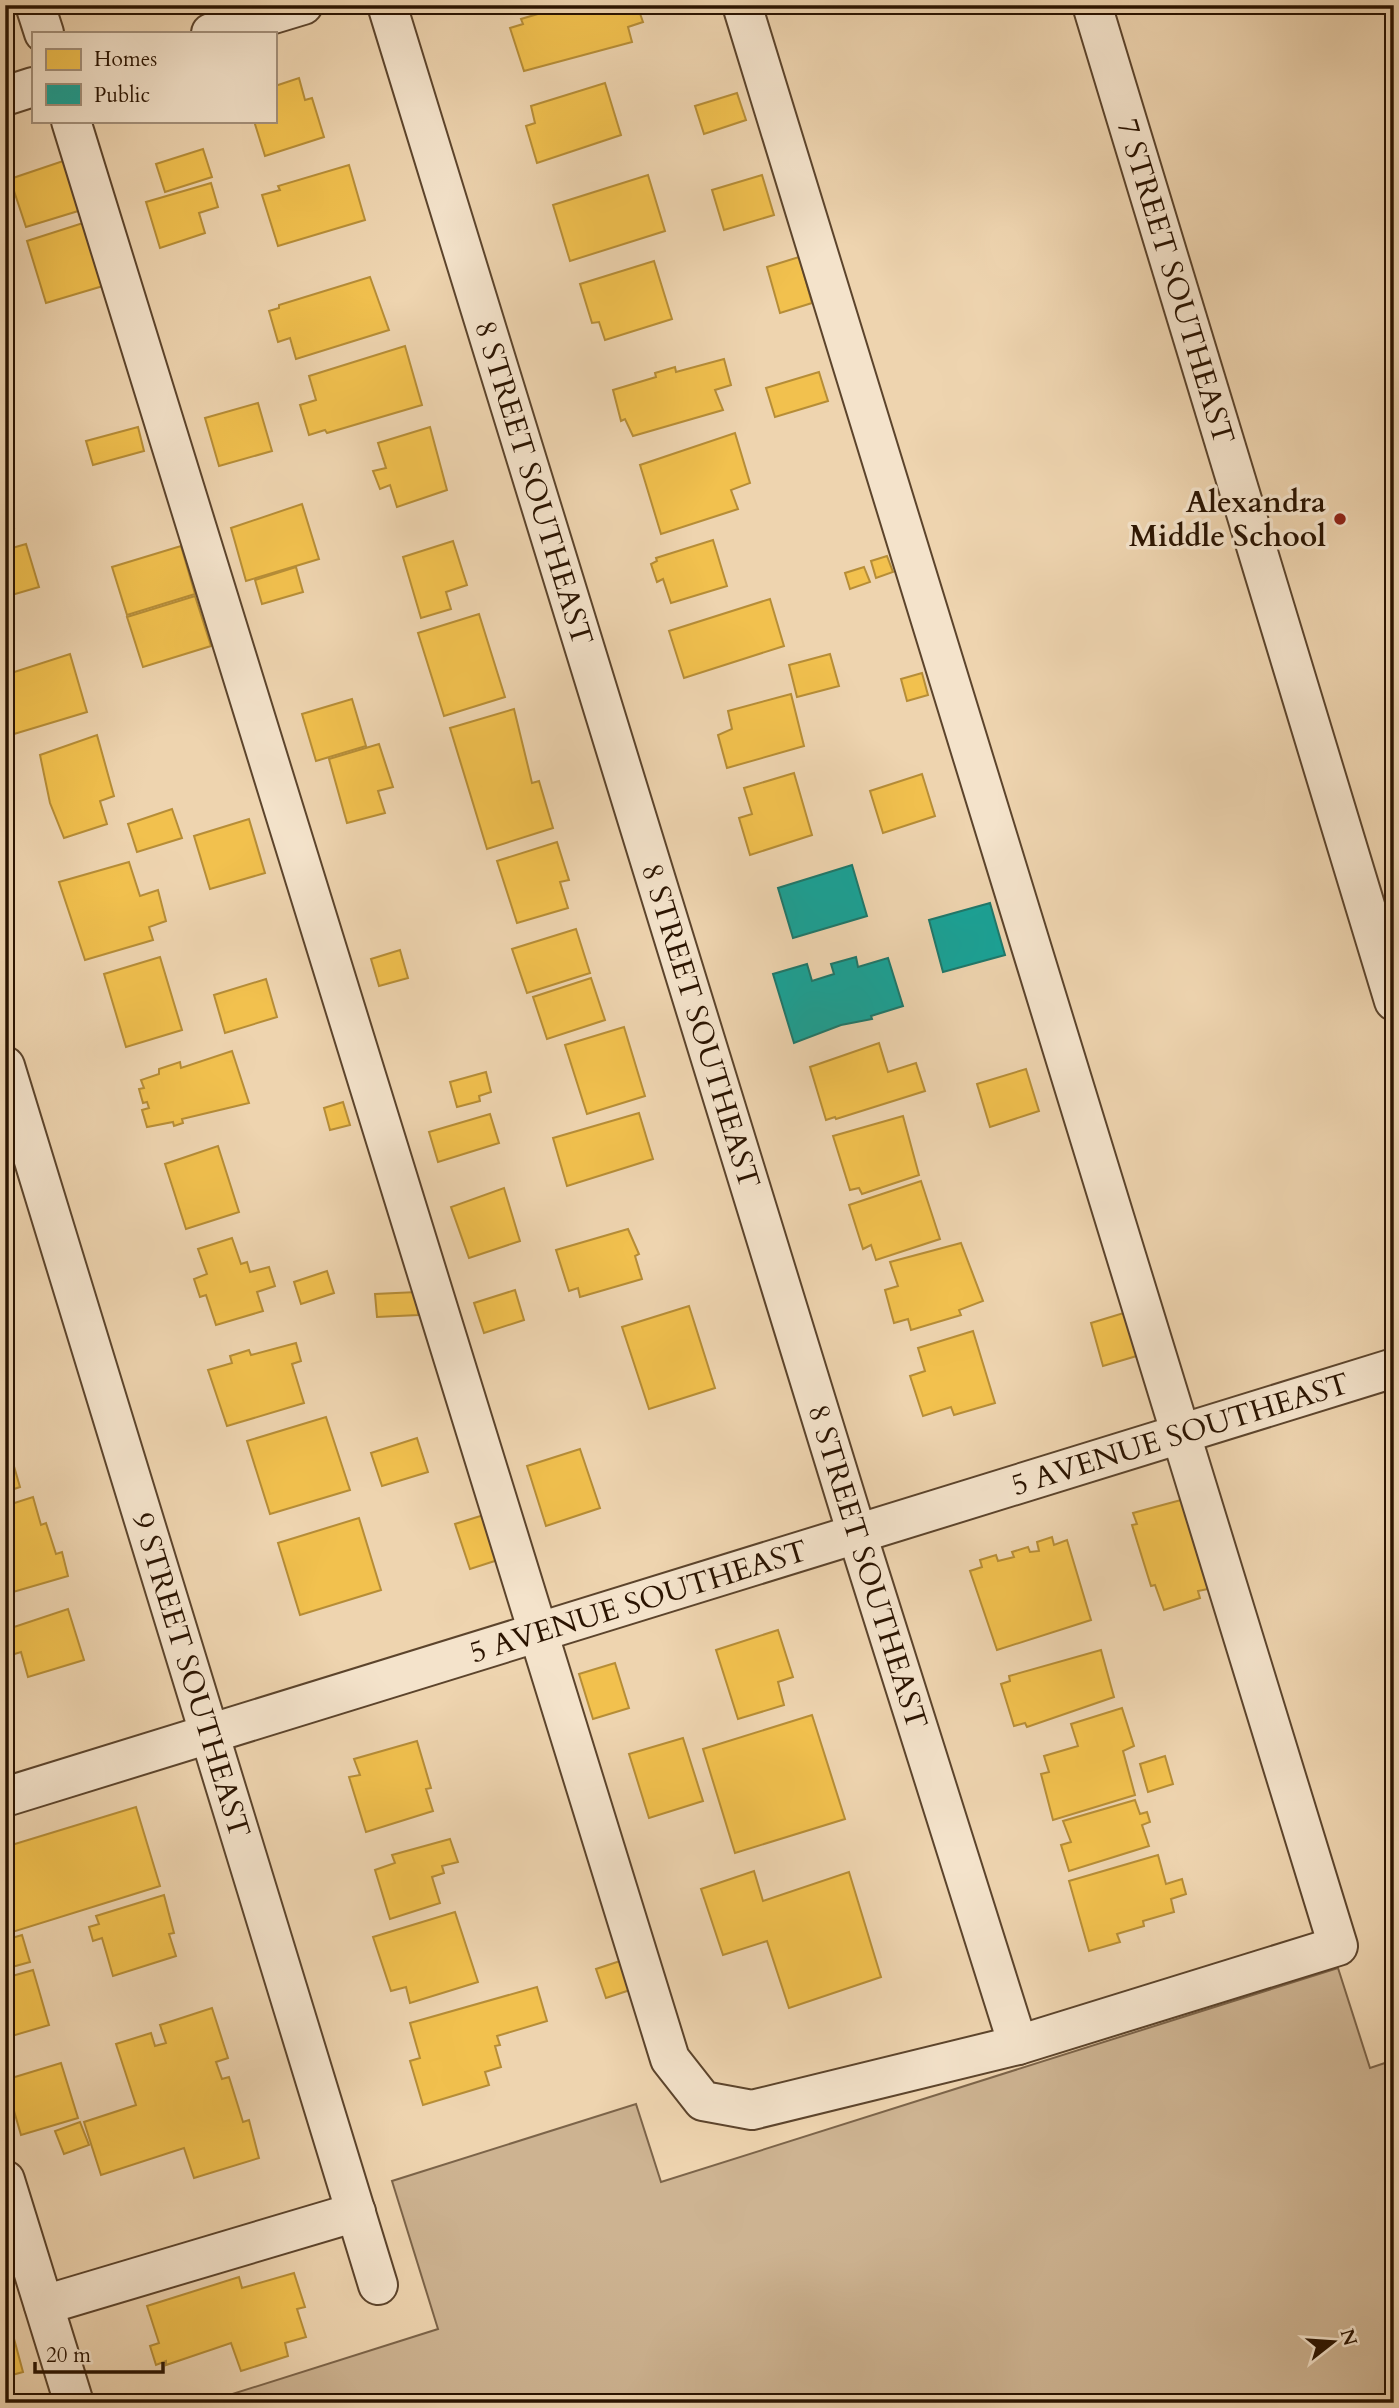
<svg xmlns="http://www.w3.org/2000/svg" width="1399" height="2408" viewBox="0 0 1399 2408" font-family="Cardo,serif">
<rect width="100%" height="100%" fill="#eed4af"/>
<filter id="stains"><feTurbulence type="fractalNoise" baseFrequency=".00286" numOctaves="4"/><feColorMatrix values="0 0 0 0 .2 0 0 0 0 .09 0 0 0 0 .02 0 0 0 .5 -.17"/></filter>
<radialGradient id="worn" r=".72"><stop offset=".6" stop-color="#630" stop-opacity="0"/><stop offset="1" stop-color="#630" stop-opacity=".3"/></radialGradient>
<!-- green -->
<polygon fill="#cdb391" stroke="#7c6449" stroke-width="2" points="1338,1968 1370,2068 1394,2060 1394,2403 204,2403 438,2329 392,2181 636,2104 661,2182"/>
<!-- homes -->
<g fill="#f2c14e" stroke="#b68d37" stroke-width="2">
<polygon points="568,5 637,5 643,22 628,27 632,42 524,71 510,28 523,24 521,19"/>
<polygon points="299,78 305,100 312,98 324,137 265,156 254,121 275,121 275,86"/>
<polygon points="605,83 621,135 537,163 526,126 535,123 531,106"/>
<polygon points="737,93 746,120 704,134 695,106"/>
<polygon points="203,149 212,177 165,192 156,164"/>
<polygon points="72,158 88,208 26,227 10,179"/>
<polygon points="349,165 365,220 278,246 262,195 280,190 278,186"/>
<polygon points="648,175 665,231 570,261 553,205"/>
<polygon points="762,175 774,215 724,230 712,190"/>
<polygon points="211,183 218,207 199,213 205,233 160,248 146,202"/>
<polygon points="83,223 103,286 46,303 27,241"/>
<polygon points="799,257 812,303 780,313 767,267"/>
<polygon points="654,261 672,319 605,340 599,322 592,323 580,284"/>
<polygon points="370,277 389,330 296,359 290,338 278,342 269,311 279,308 279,305"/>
<polygon points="405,346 422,405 327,433 325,430 309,435 300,405 316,400 309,376"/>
<polygon points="724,359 731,385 715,390 723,410 633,436 625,419 621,421 613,390 656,377 655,373 675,367 676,372"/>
<polygon points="819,372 828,401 775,417 766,388"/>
<polygon points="258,403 272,451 219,466 205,418"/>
<polygon points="138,427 144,451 93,465 86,441"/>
<polygon points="430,427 447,490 397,507 390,485 380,489 373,471 386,468 378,443"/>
<polygon points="735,433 750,483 731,490 738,509 661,534 640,465"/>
<polygon points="5,498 14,528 5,531"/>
<polygon points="302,504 319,559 246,581 231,528"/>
<polygon points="713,540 727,586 671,603 663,579 657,582 651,564 657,561 656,558"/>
<polygon points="453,541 467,585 446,592 451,609 421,618 403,557"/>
<polygon points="26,544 39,587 5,597 5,550"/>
<polygon points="181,546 195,594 127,615 112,567"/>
<polygon points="887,556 893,572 876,578 871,561"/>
<polygon points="296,567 303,592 262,604 255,580"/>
<polygon points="864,567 870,582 850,589 845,573"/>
<polygon points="195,596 211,646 143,667 127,617"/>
<polygon points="770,599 784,646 684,678 669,631"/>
<polygon points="479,614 505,697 444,716 418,633"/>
<polygon points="70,654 87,712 14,734 5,712 5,675"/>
<polygon points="830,654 839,686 797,697 789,665"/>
<polygon points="922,673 928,695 907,701 901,679"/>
<polygon points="791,694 804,746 727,768 718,735 732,729 728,711"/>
<polygon points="352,699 366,746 316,761 302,714"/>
<polygon points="514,709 532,783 539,781 553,828 487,849 450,728"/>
<polygon points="97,735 114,796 100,801 107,824 64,838 50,803 40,755"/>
<polygon points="379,744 393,787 378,791 385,813 347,823 329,759"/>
<polygon points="794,773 812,835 750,855 739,818 752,814 744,788"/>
<polygon points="922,774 935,816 883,833 870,791"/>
<polygon points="172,809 182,838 137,852 128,824"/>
<polygon points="249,819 265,873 210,889 194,836"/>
<polygon points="557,842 569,880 560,882 568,908 517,923 497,861"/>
<polygon points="129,862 140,896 158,890 166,921 149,927 153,940 85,960 59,882"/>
<polygon points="576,929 590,973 527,993 512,949"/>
<polygon points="400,950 408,978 379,986 371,959"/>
<polygon points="160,957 182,1030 126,1047 104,974"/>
<polygon points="591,978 605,1020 547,1039 533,997"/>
<polygon points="266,979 277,1017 225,1033 214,995"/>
<polygon points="624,1027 645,1096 587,1114 565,1045"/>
<polygon points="879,1043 888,1072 916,1063 925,1091 836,1119 835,1117 826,1120 810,1067"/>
<polygon points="232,1051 249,1103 182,1119 183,1123 174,1126 173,1122 147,1127 142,1110 149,1108 147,1102 143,1103 139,1089 144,1088 141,1080 159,1074 159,1069 180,1062 181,1068"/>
<polygon points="1026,1069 1039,1111 990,1127 977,1084"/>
<polygon points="486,1072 491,1092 479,1096 480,1101 457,1107 450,1082"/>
<polygon points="343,1102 350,1125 330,1130 324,1108"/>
<polygon points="639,1113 653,1159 567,1186 553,1138"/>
<polygon points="490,1114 499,1143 438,1162 429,1132"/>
<polygon points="903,1116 919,1175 862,1194 859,1188 850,1190 833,1136"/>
<polygon points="218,1146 239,1212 186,1229 165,1164"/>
<polygon points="921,1181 940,1239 876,1260 871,1245 863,1249 849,1205"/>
<polygon points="504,1188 520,1241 469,1258 451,1207"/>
<polygon points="628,1229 639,1254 635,1256 642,1279 580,1297 578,1288 569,1291 556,1250"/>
<polygon points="232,1238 241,1264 247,1262 250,1272 269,1267 275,1286 257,1292 263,1311 216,1325 206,1295 200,1297 194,1279 207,1274 198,1249"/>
<polygon points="961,1243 983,1301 959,1310 961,1315 911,1330 908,1319 894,1323 885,1290 898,1286 890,1262"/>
<polygon points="327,1271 334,1293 301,1304 294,1282"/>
<polygon points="515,1290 524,1320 484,1333 474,1303"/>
<polygon points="417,1292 418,1315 377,1317 375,1294"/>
<polygon points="689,1306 715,1388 649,1409 622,1327"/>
<polygon points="1127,1312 1140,1355 1103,1366 1091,1323"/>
<polygon points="973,1331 995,1403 954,1415 951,1407 923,1416 910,1376 925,1371 918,1348"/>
<polygon points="296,1343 301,1361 292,1364 304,1403 227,1426 208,1370 232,1363 230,1356 249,1350 251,1355"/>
<polygon points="326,1417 350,1490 270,1514 247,1441"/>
<polygon points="5,1435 20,1487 5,1492"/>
<polygon points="417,1438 428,1472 382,1486 371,1453"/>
<polygon points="580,1449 600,1508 546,1526 527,1466"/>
<polygon points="33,1497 41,1525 46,1523 56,1554 62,1552 68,1576 13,1592 12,1588 5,1590 5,1506"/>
<polygon points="1181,1500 1208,1589 1198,1591 1200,1598 1164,1610 1155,1585 1151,1586 1132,1525 1137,1524 1133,1513"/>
<polygon points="490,1513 504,1558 470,1569 455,1524"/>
<polygon points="359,1518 381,1590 300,1615 278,1543"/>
<polygon points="1052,1537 1054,1545 1067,1540 1091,1620 997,1650 970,1571 982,1567 980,1560 996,1555 998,1561 1014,1557 1012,1552 1028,1547 1030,1552 1039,1551 1037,1542"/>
<polygon points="68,1609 84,1660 28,1677 21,1652 5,1657 5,1630"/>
<polygon points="778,1630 793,1677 778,1682 784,1705 738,1719 716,1650"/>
<polygon points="1101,1650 1114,1697 1027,1727 1025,1723 1014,1726 1001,1684 1010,1681 1009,1676"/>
<polygon points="615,1663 629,1708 593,1719 579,1674"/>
<polygon points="1122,1708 1134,1746 1123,1751 1135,1795 1053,1820 1041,1774 1049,1772 1044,1756 1078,1746 1071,1724"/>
<polygon points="812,1715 845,1819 735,1853 703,1749"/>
<polygon points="683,1738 703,1801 649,1818 629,1754"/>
<polygon points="417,1741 431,1788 426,1789 433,1811 366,1832 349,1777 360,1775 354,1759"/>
<polygon points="1165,1756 1173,1784 1148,1792 1140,1764"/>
<polygon points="1135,1800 1140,1814 1147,1812 1150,1822 1142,1825 1149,1846 1069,1871 1061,1845 1071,1842 1063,1821"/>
<polygon points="136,1807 160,1886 6,1934 5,1847"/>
<polygon points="450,1839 458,1862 442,1866 444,1873 432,1877 440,1903 390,1919 375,1870 395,1863 392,1855"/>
<polygon points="1158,1855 1166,1884 1182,1879 1186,1894 1171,1899 1174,1912 1143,1921 1144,1926 1117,1934 1120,1942 1089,1951 1069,1881"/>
<polygon points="754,1871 763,1901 849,1872 881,1977 789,2008 767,1941 723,1955 701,1889"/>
<polygon points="164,1895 174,1933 169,1934 176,1956 113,1976 102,1938 93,1941 89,1927 99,1924 96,1916"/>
<polygon points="455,1912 478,1982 410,2003 406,1987 391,1991 373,1937"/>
<polygon points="22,1935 30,1962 12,1967 5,1940"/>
<polygon points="620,1961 630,1990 606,1998 596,1969"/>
<polygon points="33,1970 49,2025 5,2038 5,1978"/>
<polygon points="537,1987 547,2021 497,2036 500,2045 495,2046 501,2067 485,2072 489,2085 423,2105 410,2061 420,2058 410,2023"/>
<polygon points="212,2008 228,2058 216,2062 222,2079 229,2077 243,2122 249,2120 259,2158 194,2178 184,2148 101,2175 84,2122 136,2105 116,2044 151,2033 155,2046 166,2043 160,2025"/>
<polygon points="61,2063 78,2118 21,2135 5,2080"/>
<polygon points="80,2122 89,2145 64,2154 55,2131"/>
<polygon points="294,2273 305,2307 297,2309 306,2337 285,2343 288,2356 241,2371 231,2343 166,2365 166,2361 156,2365 150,2346 159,2343 147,2306 239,2277 242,2288"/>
<polygon points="13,2335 23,2372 5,2377 5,2337"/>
</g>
<!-- public -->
<g fill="#17a398" stroke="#1d786b" stroke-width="2">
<polygon points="852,865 867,916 793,938 778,888"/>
<polygon points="990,903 1005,955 943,972 929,920"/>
<polygon points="856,957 858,967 888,958 903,1006 871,1016 872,1019 841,1025 794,1043 773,974 807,964 812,981 834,974 831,964"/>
</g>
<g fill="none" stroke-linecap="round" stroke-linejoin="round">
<defs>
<g id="minor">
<polyline points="35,5 44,33"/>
<path id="s1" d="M387 5 857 1534 1018 2045"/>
<path id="s2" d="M1092 5 1394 1001"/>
<polyline points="211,33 303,5"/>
<polyline points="5,96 33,87"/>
<polyline points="71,121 670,2059 703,2101 752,2110 1018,2045 1338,1946 742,5"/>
<path id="s3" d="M5 1066 378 2285"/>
<path id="s4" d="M5 1797 1394 1368"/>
<polyline points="5,2180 74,2403"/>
<polyline points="44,2305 356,2212"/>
</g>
</defs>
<!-- minor casing -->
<use href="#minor" stroke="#5c442c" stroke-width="42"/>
<!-- minor -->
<use href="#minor" stroke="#f4e3cb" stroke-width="38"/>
</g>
<!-- markers -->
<circle fill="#8f2418" stroke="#f4e3cb" stroke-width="2.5" cx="1340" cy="519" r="7"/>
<g text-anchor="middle" stroke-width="7" stroke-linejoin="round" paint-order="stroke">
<!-- street labels -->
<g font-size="30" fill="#2b1401" stroke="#f4e3cb">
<text dy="10" stroke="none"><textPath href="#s2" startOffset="289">7 STREET SOUTHEAST</textPath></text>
<text dy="10" stroke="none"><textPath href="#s1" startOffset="500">8 STREET SOUTHEAST</textPath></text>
<text dy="10" stroke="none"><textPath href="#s1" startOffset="1068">8 STREET SOUTHEAST</textPath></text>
<text dy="10" stroke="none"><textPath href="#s4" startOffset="1230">5 AVENUE SOUTHEAST</textPath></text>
<text dy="10" stroke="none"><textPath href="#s1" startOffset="1634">8 STREET SOUTHEAST</textPath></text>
<text dy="10" stroke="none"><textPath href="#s4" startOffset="663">5 AVENUE SOUTHEAST</textPath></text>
<text dy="10" stroke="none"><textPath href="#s3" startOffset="637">9 STREET SOUTHEAST</textPath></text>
</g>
<!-- poi labels -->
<g font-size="30" font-weight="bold" fill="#2b1401" stroke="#f4e3cb" text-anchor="end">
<text x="1326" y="512">Alexandra<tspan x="1326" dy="34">Middle School</tspan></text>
</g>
</g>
<!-- margin -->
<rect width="1399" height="2408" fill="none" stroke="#eed4af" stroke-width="28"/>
<rect x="7" y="7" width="1385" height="2394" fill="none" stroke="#2b1401" stroke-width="3.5"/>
<rect x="14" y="14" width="1371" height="2380" fill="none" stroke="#2b1401" stroke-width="2"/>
<!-- legend -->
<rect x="32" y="32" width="245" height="91" fill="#f4e3cb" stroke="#a4907a" stroke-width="2"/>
<rect x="46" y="49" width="35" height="21" fill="#f2c14e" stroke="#a4907a" stroke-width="2"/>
<text x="94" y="66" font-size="21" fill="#2b1401">Homes</text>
<rect x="46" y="84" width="35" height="21" fill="#17a398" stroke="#a4907a" stroke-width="2"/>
<text x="94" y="102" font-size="21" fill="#2b1401">Public</text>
<!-- north arrow -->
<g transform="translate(1333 2342) rotate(73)" stroke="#f4e3cb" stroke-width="5" paint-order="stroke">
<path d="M0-5L12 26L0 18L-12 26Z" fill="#2b1401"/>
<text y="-10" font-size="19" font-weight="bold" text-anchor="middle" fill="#2b1401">N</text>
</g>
<!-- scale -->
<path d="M35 2362v10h128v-10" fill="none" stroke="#2b1401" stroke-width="3.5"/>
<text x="46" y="2362" font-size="21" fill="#2b1401" stroke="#f4e3cb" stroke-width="5" paint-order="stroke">20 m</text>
<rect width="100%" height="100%" filter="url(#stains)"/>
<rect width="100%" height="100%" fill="url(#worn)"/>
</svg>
